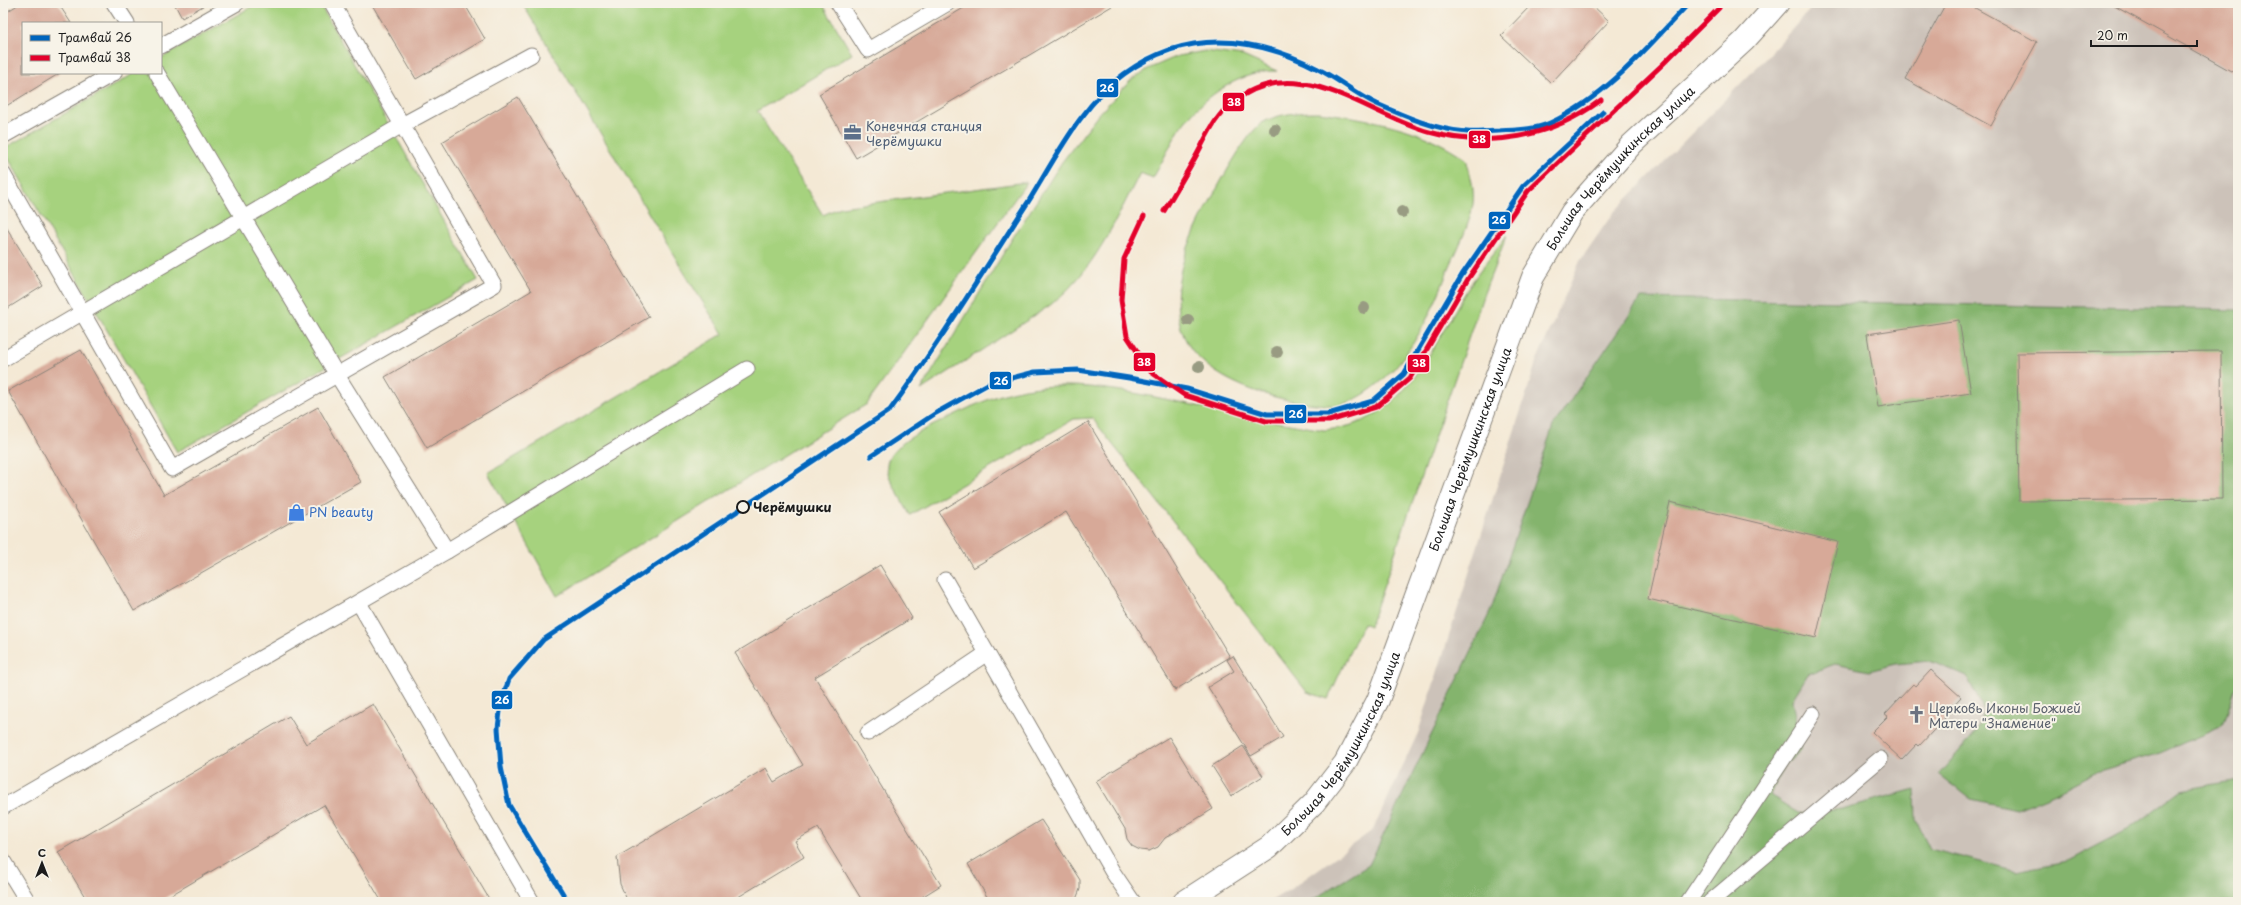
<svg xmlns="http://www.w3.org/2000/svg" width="2241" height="905" viewBox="0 0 2241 905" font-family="'Playpen Sans',sans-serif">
<rect width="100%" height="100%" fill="#f7f3e8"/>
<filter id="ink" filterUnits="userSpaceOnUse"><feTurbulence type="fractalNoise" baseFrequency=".025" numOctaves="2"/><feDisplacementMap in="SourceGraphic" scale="8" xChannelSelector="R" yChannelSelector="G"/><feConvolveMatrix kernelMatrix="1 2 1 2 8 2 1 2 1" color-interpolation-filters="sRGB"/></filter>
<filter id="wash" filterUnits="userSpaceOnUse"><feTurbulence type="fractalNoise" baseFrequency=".012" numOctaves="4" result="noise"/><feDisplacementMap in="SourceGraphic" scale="16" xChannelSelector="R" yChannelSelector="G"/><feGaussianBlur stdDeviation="0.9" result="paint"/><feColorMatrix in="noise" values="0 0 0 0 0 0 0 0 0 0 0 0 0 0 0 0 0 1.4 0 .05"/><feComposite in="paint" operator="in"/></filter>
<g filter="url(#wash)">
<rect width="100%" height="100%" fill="#f4e9d5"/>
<!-- industrial -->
<polygon fill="#ccc2b9" points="1816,3 2238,3 2238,902 1269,902 1292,888 1373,830 1418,733 1537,360 1580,261 1613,213 1764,60"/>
<!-- green -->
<g fill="#a6d27e" stroke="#61774d">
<polygon points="258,3 319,3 478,280 177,452 3,149 135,73 161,73 161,58"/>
<polygon points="522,3 822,3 852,54 757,111 823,215 841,207 1027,182 867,404 557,596 488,473 723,334 690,282"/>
<path d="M1205 51 1243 56 1277 71C1243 71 1211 92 1189 117 1174 134 1165 158 1153 178L1140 173C1115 221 1094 272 1049 306L921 390 1012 239 1062 162 1098 115 1130 81 1148 69 1178 56Z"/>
<path d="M1319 112C1370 119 1423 128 1466 159 1470 173 1475 190 1473 204 1469 228 1456 251 1447 273 1430 317 1407 366 1366 393 1358 398 1348 403 1338 405 1328 406 1317 404 1307 403 1264 398 1194 376 1181 328 1168 281 1191 236 1213 196 1222 179 1247 133 1262 123 1278 113 1301 112 1319 112Z"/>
<path d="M1507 235 1484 293 1370 626 1363 623 1328 699 1307 692 1092 418 1074 419 910 515C904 503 889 481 887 469 884 449 921 431 936 424 960 412 985 399 1011 392 1069 377 1136 393 1193 405 1237 414 1280 423 1324 430 1400 425 1427 358 1461 300 1474 277 1491 257 1507 235Z"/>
</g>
<!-- forest -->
<polygon fill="#84b46d" stroke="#506844" points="1641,298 2238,310 2238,687 2235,689 2223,726 2160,753 2096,772 2058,792 2017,809 1971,799 1939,774 1976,732 1984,710 1967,677 1930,661 1895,664 1869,671 1835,664 1808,674 1792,700 1801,750 1784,766 1770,795 1798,813 1842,809 1915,789 1916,820 1930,849 2016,871 2068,861 2129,829 2181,790 2238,780 2238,902 1309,902 1369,865 1491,610 1553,426"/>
<g id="blocks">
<!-- building -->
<g fill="#d7a998">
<polygon points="21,3 58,3 71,23 23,23 23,73 60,73 3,108 3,14"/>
<polygon points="174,3 208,3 182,18"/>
<polygon points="371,3 464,3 485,39 416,79"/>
<polygon points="972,3 1117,3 856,158 819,94"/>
<polygon points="1533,3 1590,3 1609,21 1551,83 1501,36"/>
<polygon points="1946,3 1966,3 2037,42 1991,126 1905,79"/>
<polygon points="2109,3 2238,3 2238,75"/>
<polygon points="518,97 649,317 427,448 385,377 531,291 442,142"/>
<polygon points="3,222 43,286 3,311"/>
<polygon points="1959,320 1971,393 1878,407 1867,334"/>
<polygon points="81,350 164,495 318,407 361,482 134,611 8,391"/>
<polygon points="2221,351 2222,499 2019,501 2017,353"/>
<polygon points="1088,422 1230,657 1175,690 1066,512 973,568 939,512"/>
<polygon points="1670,502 1838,542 1816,638 1648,599"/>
<polygon points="880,565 912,618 815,677 941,885 914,902 863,902 818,828 795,841 804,857 730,902 628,902 620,884 617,857 766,768 774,782 803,765 735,653"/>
<polygon points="1233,656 1283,737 1251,756 1208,687 1234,671 1227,660"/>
<polygon points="1931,670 1961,697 1945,714 1947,716 1919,746 1917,744 1902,760 1872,732 1888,716 1885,714 1913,684 1916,686"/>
<polygon points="373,704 491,902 382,902 324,805 159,902 88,902 58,852 289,716 306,744"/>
<polygon points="1169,737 1213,809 1165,838 1158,847 1149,851 1140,850 1132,846 1127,839 1125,829 1096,781"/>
<polygon points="1243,746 1263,776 1231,796 1212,766"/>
<polygon points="1041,820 1080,880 1080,889 1077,897 1072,902 990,902 968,864"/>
</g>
</g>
</g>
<g filter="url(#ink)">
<use href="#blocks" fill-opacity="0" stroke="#888278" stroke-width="1"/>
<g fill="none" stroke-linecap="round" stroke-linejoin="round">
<defs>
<g id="service">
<polyline points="114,3 127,23"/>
<polyline points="838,3 868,50 948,3"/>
<polyline points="161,46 237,3"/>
<polyline points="157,73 337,375 447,551"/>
<polyline points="3,136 114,73"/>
<polyline points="3,174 172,469 494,285 332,3"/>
<polyline points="3,359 402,125 531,55"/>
<polyline points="945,580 1112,871 1133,902"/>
<polyline points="359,603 532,902"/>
<polyline points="868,733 987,653"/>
<polyline points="3,807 447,551 747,369"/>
<polyline points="3,861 28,902"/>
<polyline points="1688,902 1813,714"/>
<polyline points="1710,902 1880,759"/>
</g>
<g id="tertiary">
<path id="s1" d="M1184 902 1269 847 1314 803 1345 763 1378 700 1533 277 1572 212 1632 144 1744 41 1778 3"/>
</g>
</defs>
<!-- service casing -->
<use href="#service" stroke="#888278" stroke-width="17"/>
<!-- tertiary casing -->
<use href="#tertiary" stroke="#888278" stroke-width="24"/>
<!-- service -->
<use href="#service" stroke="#fff" stroke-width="15"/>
<!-- tertiary -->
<use href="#tertiary" stroke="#fff" stroke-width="22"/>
<defs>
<g id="tram-1">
<polyline points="871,456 936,413 988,384 1035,372 1078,370 1129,378 1187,389 1267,414 1328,414 1373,401 1404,374 1462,275 1523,186 1603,112"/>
<path d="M568 902 509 805 501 767 498 728 501 703 509 679 543 640 890 410C940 342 984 270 1030 199 1056 157 1083 103 1124 74 1186 29 1252 35 1318 69 1338 79 1356 94 1377 104 1404 116 1436 130 1467 132 1477 133 1488 131 1499 131 1515 130 1535 130 1550 123 1606 97 1648 47 1689 3"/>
</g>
<g id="tram-2">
<path d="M1164 211C1175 192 1186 174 1196 156 1206 138 1215 116 1232 103 1297 50 1365 114 1429 132 1489 149 1552 137 1601 100"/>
<polyline points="1144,216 1124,259 1121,300 1127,336 1151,372 1184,395 1266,421 1329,421 1376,407 1410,378 1468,279 1528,191 1663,64 1719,8"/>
</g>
</defs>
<!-- tram-1 casing -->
<use href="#tram-1" stroke="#f7f3e8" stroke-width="8"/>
<!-- tram-2 casing -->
<use href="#tram-2" stroke="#f7f3e8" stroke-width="8"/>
<!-- tram-1 -->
<use href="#tram-1" stroke="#0065bd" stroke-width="5"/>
<!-- tram-2 -->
<use href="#tram-2" stroke="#e4002b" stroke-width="5"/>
</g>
<!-- trees -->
<g fill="#989b82">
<circle cx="1275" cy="130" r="6"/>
<circle cx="1402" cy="212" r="6"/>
<circle cx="1364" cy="308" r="6"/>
<circle cx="1188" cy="320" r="6"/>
<circle cx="1277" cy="352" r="6"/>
<circle cx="1199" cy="367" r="6"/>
</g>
</g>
<!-- icons -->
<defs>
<symbol id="office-bare" viewBox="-9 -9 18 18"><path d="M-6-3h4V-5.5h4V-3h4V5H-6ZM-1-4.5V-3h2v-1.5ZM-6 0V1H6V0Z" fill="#5c6f8a" stroke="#f7f3e8" stroke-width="2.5" paint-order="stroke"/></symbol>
<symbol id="shop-bare" viewBox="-9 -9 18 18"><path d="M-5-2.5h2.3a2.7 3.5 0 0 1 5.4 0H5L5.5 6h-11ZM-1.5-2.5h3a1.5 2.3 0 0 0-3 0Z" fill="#3f7fe0" stroke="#f7f3e8" stroke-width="2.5" paint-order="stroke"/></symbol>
<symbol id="church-bare" viewBox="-9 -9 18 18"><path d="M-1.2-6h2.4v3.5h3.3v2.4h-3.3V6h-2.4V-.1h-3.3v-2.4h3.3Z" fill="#6b7280" stroke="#f7f3e8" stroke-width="2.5" paint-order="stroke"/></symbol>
</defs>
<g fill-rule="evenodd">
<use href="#office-bare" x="840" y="120" width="25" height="25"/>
<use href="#shop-bare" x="284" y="500" width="25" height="25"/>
<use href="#church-bare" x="1904" y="702" width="25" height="25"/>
</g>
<!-- markers -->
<circle fill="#f7f3e8" stroke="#1c1c1c" stroke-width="2" cx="743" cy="507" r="6"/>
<g text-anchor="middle" stroke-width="4" stroke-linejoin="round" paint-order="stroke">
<!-- service labels -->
<g font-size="13" fill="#4e5e75" stroke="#f7f3e8" text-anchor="start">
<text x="866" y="131">Конечная станция<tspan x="866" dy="15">Черёмушки</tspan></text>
</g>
<!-- street labels -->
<g font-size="13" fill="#1c1c1c" stroke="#f7f3e8">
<text dy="5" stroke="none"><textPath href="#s1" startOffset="877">Большая Черёмушкинская улица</textPath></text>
<text dy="5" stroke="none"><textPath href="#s1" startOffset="553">Большая Черёмушкинская улица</textPath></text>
<text dy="5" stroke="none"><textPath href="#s1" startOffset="229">Большая Черёмушкинская улица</textPath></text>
</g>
<!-- stop labels -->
<g font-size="13" font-weight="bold" fill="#1c1c1c" stroke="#f7f3e8" text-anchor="start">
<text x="753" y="512">Черёмушки</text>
</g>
<!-- shop labels -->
<g font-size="13" fill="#366cbe" stroke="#f7f3e8" text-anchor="start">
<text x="309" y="517">PN beauty</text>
</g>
<!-- worship labels -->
<g font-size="13" fill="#5b616d" stroke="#f7f3e8" text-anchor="start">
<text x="1929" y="713">Церковь Иконы Божией<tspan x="1929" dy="15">Матери "Знамение"</tspan></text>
</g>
</g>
<g stroke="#f7f3e8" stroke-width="1.5">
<rect x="1096" y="78" width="23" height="20" rx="4" fill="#0065bd"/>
<rect x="1222" y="92" width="23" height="20" rx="4" fill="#e4002b"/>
<rect x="1468" y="130" width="23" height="19" rx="4" fill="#e4002b"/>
<rect x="1488" y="211" width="23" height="19" rx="4" fill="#0065bd"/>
<rect x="1133" y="352" width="23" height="20" rx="4" fill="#e4002b"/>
<rect x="1407" y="354" width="23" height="19" rx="4" fill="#e4002b"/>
<rect x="989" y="371" width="23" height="19" rx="4" fill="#0065bd"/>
<rect x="1284" y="404" width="23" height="20" rx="4" fill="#0065bd"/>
<rect x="491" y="690" width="22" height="20" rx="4" fill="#0065bd"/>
</g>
<g font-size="11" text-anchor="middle" font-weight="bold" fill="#fff">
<text x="1107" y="92">26</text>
<text x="1234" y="106">38</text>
<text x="1479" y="143">38</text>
<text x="1499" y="224">26</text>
<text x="1144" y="366">38</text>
<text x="1419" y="367">38</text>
<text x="1001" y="385">26</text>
<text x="1296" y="418">26</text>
<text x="502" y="704">26</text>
</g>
<!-- margin -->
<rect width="2241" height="905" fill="none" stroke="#f7f3e8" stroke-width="16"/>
<!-- legend -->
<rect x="22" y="22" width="140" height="52" fill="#f7f3e8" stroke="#9f9d96"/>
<rect x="30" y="35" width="20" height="6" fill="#0065bd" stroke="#9f9d96"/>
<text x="58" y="42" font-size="12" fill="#1c1c1c">Трамвай 26</text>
<rect x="30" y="55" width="20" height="6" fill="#e4002b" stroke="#9f9d96"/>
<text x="58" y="62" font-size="12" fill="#1c1c1c">Трамвай 38</text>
<!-- north arrow -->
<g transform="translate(42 863)" stroke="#f7f3e8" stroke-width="3" paint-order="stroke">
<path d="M0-3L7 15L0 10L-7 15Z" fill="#1c1c1c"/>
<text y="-6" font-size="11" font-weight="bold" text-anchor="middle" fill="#1c1c1c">С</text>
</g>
<!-- scale -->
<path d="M2091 40v6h106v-6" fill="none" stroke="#1c1c1c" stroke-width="2"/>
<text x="2097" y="40" font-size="12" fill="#1c1c1c" stroke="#f7f3e8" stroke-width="3" paint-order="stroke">20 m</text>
</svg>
